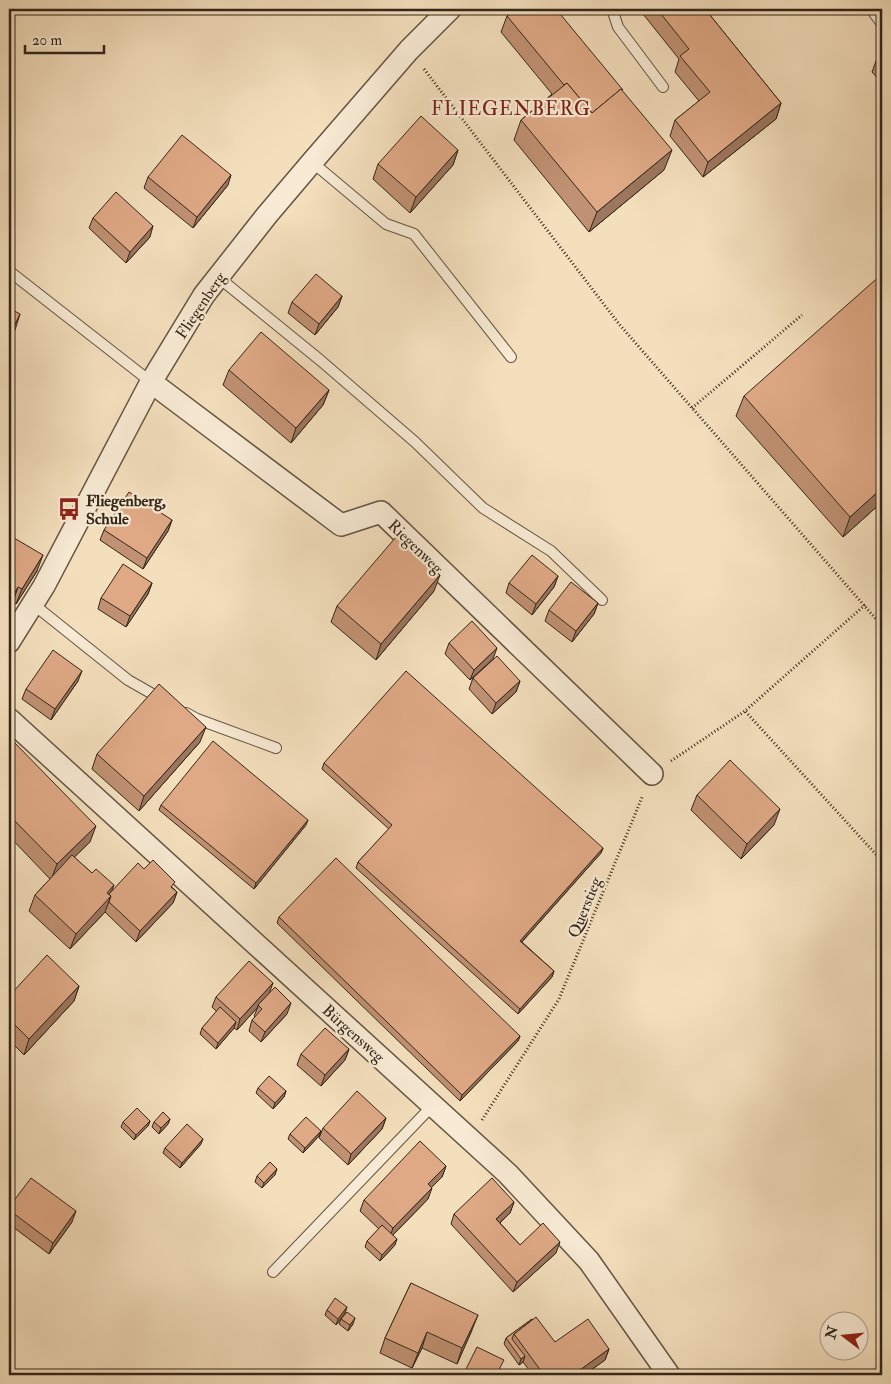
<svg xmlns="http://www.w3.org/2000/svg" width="891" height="1384" viewBox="0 0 891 1384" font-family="'IM FELL Double Pica',serif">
<rect width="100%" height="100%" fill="#f4dfbd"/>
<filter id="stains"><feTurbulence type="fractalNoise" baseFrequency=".004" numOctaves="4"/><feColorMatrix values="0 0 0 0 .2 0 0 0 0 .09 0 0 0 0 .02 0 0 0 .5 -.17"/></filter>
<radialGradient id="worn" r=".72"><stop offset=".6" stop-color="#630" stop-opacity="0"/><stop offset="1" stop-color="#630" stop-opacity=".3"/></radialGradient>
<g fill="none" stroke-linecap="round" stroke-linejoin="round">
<defs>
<g id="service">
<polyline points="612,9 618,27 663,87"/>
<polyline points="871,9 882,24"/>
<polyline points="312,162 386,224 414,234 511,357"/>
<polyline points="9,271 151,382"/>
<polyline points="218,277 320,360 415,442 483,508 551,551 602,600"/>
<polyline points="33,604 128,680 163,700"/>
<polyline points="186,713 197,719 276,748"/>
<polyline points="273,1272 433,1105"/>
</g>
<g id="minor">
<polyline points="151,382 341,525 381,512 652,774"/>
<polyline points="9,642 44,586 151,382 204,295 267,215 312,162 409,50 450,9"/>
<polyline points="9,719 508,1174 589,1261 669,1375"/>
</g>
</defs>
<!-- service casing -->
<use href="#service" stroke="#635442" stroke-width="12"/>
<!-- minor casing -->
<use href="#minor" stroke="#635442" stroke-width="24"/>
<!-- path -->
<g stroke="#332619" stroke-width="3" stroke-dasharray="1 2.5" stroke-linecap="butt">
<polyline points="424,69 619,324 882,626"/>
<polyline points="692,408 802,315"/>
<polyline points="865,605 745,711 882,861"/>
<polyline points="671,761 745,711"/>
<polyline points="482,1120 559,999 643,795"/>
</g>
<!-- service -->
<use href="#service" stroke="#f8ead4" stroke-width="10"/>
<!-- minor -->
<use href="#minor" stroke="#f8ead4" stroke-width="21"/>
</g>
<!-- wall -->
<g fill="#c09173" stroke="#332619">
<polygon points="639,9 705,9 781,103 776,119 703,177 670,136 675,120 699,101 675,72 679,59"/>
<polygon points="507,16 664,170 589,232 514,140 521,120 552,94 501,32"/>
<polygon points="882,56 882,83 872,72 876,61"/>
<polygon points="458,150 453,165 410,213 373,179 378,164"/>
<polygon points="148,177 228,185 193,228 144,188"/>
<polygon points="93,218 150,237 126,263 89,228"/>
<polygon points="342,296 338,307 315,335 288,313 292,302"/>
<polygon points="229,370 329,390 323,405 291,443 223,385"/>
<polygon points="744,396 882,502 843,537 736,416"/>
<polygon points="172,520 168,531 143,569 100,540 104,530"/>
<polygon points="9,535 37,571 16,604 13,602 9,609"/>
<polygon points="558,576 554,587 532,615 506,593 509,583"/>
<polygon points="152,583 148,594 126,627 98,609 101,598"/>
<polygon points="434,591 376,660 331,622 337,606"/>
<polygon points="598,603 594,614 572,642 545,621 549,610"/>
<polygon points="449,643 493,659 470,680 445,654"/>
<polygon points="473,678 520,681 516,692 492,714 469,689"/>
<polygon points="78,681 51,720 22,699 26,689"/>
<polygon points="9,741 90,842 74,857 92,873 112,891 144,869 173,888 177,892 173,903 136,942 105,912 70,949 29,911 35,895 50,879 9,836"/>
<polygon points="200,742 139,811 92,769 97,754"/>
<polygon points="324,763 603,848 601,853 522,942 554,971 552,977 518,1014 356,868 358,862 389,829 322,769"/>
<polygon points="697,795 774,825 741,859 691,810"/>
<polygon points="161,805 306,825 254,889 159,810"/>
<polygon points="279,917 520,1036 518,1041 460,1101 277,923"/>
<polygon points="79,986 74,1001 24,1055 9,1040 9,996"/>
<polygon points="270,993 287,1014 261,1042 249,1031 252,1020 255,1017 254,1016 258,1007 237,1030 234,1028 216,1049 200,1034 202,1028 217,1012 212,1007 216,997"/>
<polygon points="349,1049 345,1060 321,1086 297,1065 301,1054"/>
<polygon points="258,1088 286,1091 284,1097 273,1109 256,1093"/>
<polygon points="386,1118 382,1129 348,1165 319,1138 323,1128"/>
<polygon points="170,1119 168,1124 159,1134 152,1127 154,1122"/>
<polygon points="150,1121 148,1126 134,1140 121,1127 123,1122"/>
<polygon points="321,1131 319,1136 303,1153 288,1139 290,1134"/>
<polygon points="201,1144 180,1168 163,1153 165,1148"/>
<polygon points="446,1166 442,1177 431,1188 428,1199 393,1235 395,1245 380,1261 365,1247 367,1241 379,1229 360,1211 364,1200"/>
<polygon points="275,1175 262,1188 255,1182 257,1176"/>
<polygon points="514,1202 510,1213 500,1223 520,1245 556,1253 513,1292 451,1224 454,1214"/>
<polygon points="9,1207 72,1222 49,1254 9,1224"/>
<polygon points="411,1283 472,1330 457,1364 422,1348 412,1368 380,1353 385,1338"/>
<polygon points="347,1307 345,1313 336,1325 325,1315 327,1310"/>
<polygon points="341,1319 353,1324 348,1331 339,1324"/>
<polygon points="532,1319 555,1342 609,1349 605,1360 584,1375 533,1375 523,1362 519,1365 504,1344 506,1338"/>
</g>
<!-- shaded-wall -->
<g fill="#9c765e" stroke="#332619">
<polygon points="781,103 776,119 703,177 708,162"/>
<polygon points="458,150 453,165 410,213 416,197"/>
<polygon points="672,150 664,170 589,232 597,212"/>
<polygon points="231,175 228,185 193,228 197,217"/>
<polygon points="153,226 150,237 126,263 130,252"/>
<polygon points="342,296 338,307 315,335 319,324"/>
<polygon points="20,314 15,330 9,342 9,337"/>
<polygon points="329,390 323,405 291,443 296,428"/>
<polygon points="882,488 882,502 843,537 850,517"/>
<polygon points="172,520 168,531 143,569 147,558"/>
<polygon points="43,555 37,571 16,604 22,589"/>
<polygon points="440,575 434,591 376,660 381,644"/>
<polygon points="558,576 554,587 532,615 536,604"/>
<polygon points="152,583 148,594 126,627 130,616"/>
<polygon points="18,587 13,602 9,609 9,603"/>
<polygon points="598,603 594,614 572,642 576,631"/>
<polygon points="497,648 493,659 470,680 474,670"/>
<polygon points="82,671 78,681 51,720 55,709"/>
<polygon points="520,681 516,692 492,714 496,703"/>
<polygon points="206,727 200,742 139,811 144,796"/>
<polygon points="780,809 774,825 741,859 747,844"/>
<polygon points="308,820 306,825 254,889 256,883"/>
<polygon points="96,826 90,842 51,880 57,864"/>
<polygon points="603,848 601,853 518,946 520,941"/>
<polygon points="114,885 109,899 111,896 105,912 70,949 76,934 107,893"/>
<polygon points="177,892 173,903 136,942 140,931"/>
<polygon points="554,971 552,977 518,1014 520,1009"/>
<polygon points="273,983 269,994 258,1005 258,1007 237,1030 240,1019"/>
<polygon points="79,986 74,1001 24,1055 29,1039"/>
<polygon points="291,1003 287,1014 261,1042 265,1032"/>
<polygon points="236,1022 234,1028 216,1049 218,1043"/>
<polygon points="520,1036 518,1041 460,1101 462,1095"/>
<polygon points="349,1049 345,1060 321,1086 325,1075"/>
<polygon points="286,1091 284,1097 273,1109 275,1103"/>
<polygon points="386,1118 382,1129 348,1165 351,1154"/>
<polygon points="170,1119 168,1124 159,1134 161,1128"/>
<polygon points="150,1121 148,1126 134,1140 136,1135"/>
<polygon points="321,1131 319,1136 303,1153 305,1148"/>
<polygon points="203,1139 201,1144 180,1168 182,1163"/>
<polygon points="446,1166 442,1177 424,1195 428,1184"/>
<polygon points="277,1169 275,1175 262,1188 264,1183"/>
<polygon points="432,1188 428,1199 389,1239 393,1228"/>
<polygon points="514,1202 510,1213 492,1230 496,1219"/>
<polygon points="76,1211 72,1222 49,1254 53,1243"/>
<polygon points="397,1239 395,1245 380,1261 382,1255"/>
<polygon points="560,1242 556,1253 513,1292 517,1282"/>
<polygon points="347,1307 345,1313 336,1325 338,1319"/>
<polygon points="478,1315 472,1330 457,1364 462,1348"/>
<polygon points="355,1318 353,1324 348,1331 350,1325"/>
<polygon points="427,1332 422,1348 412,1368 418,1353"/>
<polygon points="609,1349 605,1360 584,1375 573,1375"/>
<polygon points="525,1356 523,1362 519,1365 521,1359"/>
</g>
<!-- building -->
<g fill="#dfa986" stroke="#332619">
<polygon points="516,9 556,9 623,90 621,89 592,113 567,83 564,85 507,16"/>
<polygon points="657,9 705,9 781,103 708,162 675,120 710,92 680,56 689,49"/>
<polygon points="882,56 882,68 876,61"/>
<polygon points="567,83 592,113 621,89 672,150 597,212 521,120"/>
<polygon points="421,116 458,150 416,197 378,164"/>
<polygon points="182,135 231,175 197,217 148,177"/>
<polygon points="116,192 153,226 130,252 93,218"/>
<polygon points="316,274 342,296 319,324 292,302"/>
<polygon points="882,274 882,488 850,517 744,396"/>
<polygon points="9,308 20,314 9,337"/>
<polygon points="261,332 329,390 296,428 229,370"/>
<polygon points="129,492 172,520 147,558 104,530"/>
<polygon points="9,535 43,555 22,589 18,587 9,603"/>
<polygon points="396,537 440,575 381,644 337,606"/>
<polygon points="532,555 558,576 536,604 509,583"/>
<polygon points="123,564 152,583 130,616 101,598"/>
<polygon points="571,582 598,603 576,631 549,610"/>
<polygon points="472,621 497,648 474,670 449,643"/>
<polygon points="53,650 82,671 55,709 26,689"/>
<polygon points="497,656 520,681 496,703 473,678"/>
<polygon points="406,671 603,848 520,941 554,971 520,1009 358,862 392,825 324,763"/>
<polygon points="159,684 206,727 144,796 97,754"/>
<polygon points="11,739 96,826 57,864 9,815 9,741"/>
<polygon points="213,741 308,820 256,883 161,805"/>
<polygon points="730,760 780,809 747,844 697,795"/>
<polygon points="72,855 92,873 96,869 114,885 107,893 111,896 76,934 35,895"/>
<polygon points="336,858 520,1036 462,1095 279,917"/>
<polygon points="153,860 175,882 171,887 177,892 140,931 109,902 111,896 109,894 138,863 144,869"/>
<polygon points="47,955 79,986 29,1039 9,1019 9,996"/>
<polygon points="249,961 273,983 240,1019 216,997"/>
<polygon points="275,987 291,1003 265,1032 252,1020 262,1009 258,1005"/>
<polygon points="220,1007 236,1022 218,1043 202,1028"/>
<polygon points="325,1028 349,1049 325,1075 301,1054"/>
<polygon points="269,1076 286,1091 275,1103 258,1088"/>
<polygon points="357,1091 386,1118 351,1154 323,1128"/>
<polygon points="137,1108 150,1121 136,1135 123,1122"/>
<polygon points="163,1112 170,1119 161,1128 154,1122"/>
<polygon points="306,1117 321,1131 305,1148 290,1134"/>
<polygon points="187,1124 203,1139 182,1163 165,1148"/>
<polygon points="420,1141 446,1166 428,1184 432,1188 393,1228 364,1200"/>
<polygon points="270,1162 277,1169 264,1183 257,1176"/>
<polygon points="31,1178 76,1211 53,1243 9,1210 9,1207"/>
<polygon points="492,1178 514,1202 496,1219 520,1245 543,1223 560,1242 517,1282 454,1214"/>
<polygon points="382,1225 397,1239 382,1255 367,1241"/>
<polygon points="411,1283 478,1315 462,1348 427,1332 418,1353 385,1338"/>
<polygon points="335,1298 347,1307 338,1319 327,1310"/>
<polygon points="347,1312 355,1318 350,1325 341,1319"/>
<polygon points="536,1317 555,1342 588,1319 609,1349 573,1375 573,1374 570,1375 544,1375 514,1334"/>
<polygon points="532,1319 532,1320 514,1334 512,1339 525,1356 521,1359 506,1338"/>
<polygon points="477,1347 504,1360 496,1375 463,1375"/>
<polygon points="9,1369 17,1375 9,1375"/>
<polygon points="500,1369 513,1375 497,1375"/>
</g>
<!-- icons -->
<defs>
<symbol id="bus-bare" viewBox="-9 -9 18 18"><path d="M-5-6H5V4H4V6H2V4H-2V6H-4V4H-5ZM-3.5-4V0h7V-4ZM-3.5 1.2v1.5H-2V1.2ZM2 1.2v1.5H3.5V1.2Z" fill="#8f2418" stroke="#f8ead4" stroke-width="2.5" paint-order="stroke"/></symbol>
</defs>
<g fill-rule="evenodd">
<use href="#bus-bare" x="53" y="493" width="32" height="32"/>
</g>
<g text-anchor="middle" stroke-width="4.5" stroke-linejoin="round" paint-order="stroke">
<!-- street labels -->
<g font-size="16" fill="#332619" stroke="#f8ead4">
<text transform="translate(200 305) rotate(-56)" y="6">Fliegenberg</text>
<text transform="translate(416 546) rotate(44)" y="6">Riegenweg</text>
<text transform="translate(584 907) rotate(-68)" y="6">Querstieg</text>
<text transform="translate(354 1033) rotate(42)" y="6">Bürgensweg</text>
</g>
<!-- poi labels -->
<g font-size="16" font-weight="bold" fill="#332619" stroke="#f8ead4" text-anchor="start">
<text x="86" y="506">Fliegenberg,<tspan x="86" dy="18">Schule</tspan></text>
</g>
<!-- quarter labels -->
<g font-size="19" letter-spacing="1" fill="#7a1f14" stroke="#f8ead4">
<text x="511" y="115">FLIEGENBERG</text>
</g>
</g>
<!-- margin -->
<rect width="891" height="1384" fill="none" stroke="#f4dfbd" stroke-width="30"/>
<rect x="10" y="10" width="871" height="1364" fill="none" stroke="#332619" stroke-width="2.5"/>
<rect x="15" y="15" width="861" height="1354" fill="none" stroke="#332619"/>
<!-- north arrow -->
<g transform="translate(844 1336) rotate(286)"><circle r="24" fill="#f8ead4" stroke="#a99c89"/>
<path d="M0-4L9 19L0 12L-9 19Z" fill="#8f2418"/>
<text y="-8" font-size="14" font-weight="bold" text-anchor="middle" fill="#332619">N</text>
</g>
<!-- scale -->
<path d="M25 45v8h79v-8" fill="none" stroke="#332619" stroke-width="2.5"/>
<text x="32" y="45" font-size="15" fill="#332619" stroke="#f8ead4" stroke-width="4" paint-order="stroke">20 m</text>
<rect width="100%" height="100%" filter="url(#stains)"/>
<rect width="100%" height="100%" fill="url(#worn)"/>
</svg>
